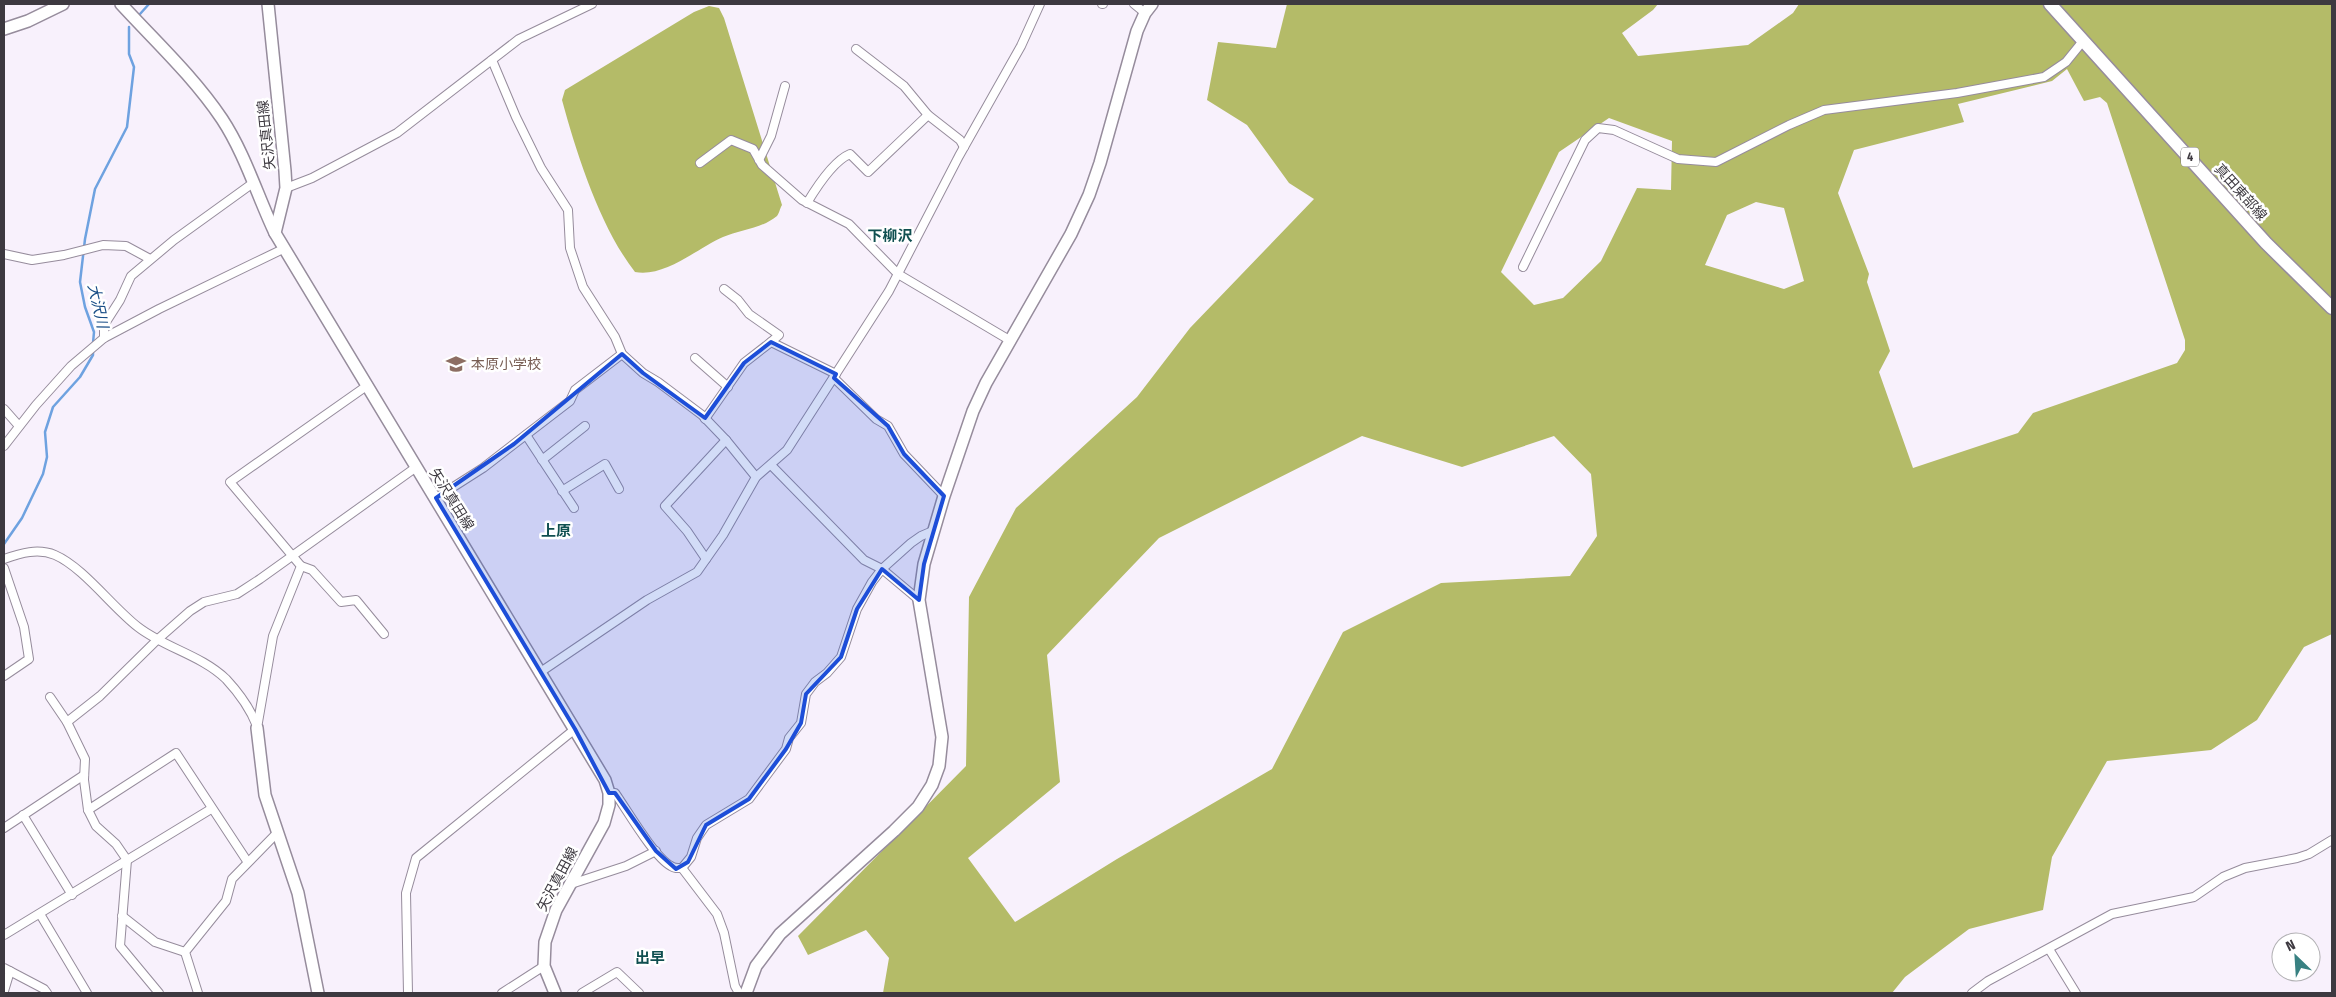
<svg xmlns="http://www.w3.org/2000/svg" width="2336" height="997" viewBox="0 0 2336 997" font-family="'Fira Sans Condensed','Noto Sans JP',sans-serif">
<rect width="100%" height="100%" fill="#f8f1fc"/>
<!-- forest -->
<g fill="#b4bb68" fill-rule="evenodd">
<path d="M1287 4H1658L1653 10 1622 33 1638 56 1748 45 1793 13 1799 4H2332V634L2304 647 2257 720 2211 750 2107 761 2052 857 2043 910 1969 929 1905 977 1892 993H883L889 958 866 930 808 955 798 936 966 766 969 597 1016 508 1137 397 1190 328 1314 199 1289 183 1247 125 1207 100 1218 42 1276 48ZM2067 69 2084 101 2100 97 2107 103 2185 340V350L2177 363 2033 413 2018 433 1913 468 1879 372 1890 351 1867 282 1869 274 1838 193 1854 150 1964 122 1958 104 2052 81ZM1609 118 1672 141 1671 190 1637 188 1601 261 1563 298 1534 305 1501 272 1559 152ZM1756 202 1784 208 1804 281 1784 289 1705 265 1727 215ZM1362 436 1462 467 1554 436 1591 474 1597 536 1570 576 1441 583 1343 632 1272 769 1117 859 1015 922 968 858 1060 782 1047 655 1159 538Z"/>
<path d="M709 6 719 8 724 18 782 205C780 208 779 214 777 216 763 228 740 230 723 237 698 248 664 278 635 272 600 227 577 155 562 100L565 90 694 12Z"/>
</g>
<g fill="none" stroke-linecap="round" stroke-linejoin="round">
<!-- stream -->
<g stroke="#6ea2e0" stroke-width="2.5">
<polyline points="140,14 149,4"/>
<polyline points="93,343 94,332 85,307 80,282 85,239 95,189 127,127 134,67 129,54 129,27"/>
<polyline points="4,544 22,518 43,474 47,457 45,432 53,407 80,377 93,355 93,351"/>
</g>
<defs>
<g id="street">
<polyline points="1102,4 1103,4"/>
<polyline points="1134,4 1145,13"/>
<polyline points="856,49 904,86 928,115 960,140 964,147"/>
<polyline points="492,60 516,117 541,168 568,210 570,248 583,287 615,337 622,354 643,373 658,382 702,415 726,440 756,477"/>
<polyline points="759,160 771,136 785,86"/>
<polyline points="700,163 731,140 753,149 762,165 802,200 849,224 898,274 1011,341"/>
<polyline points="286,188 312,178 397,133 519,39 592,4"/>
<path d="M807 203C816 188 833 161 850 154L868 172 928 115"/>
<polyline points="4,254 32,260 64,255 103,245 126,246 150,259"/>
<polyline points="1523,267 1585,140 1598,128 1614,130 1678,159 1716,162 1789,125 1824,110 1957,93 2044,77 2066,62 2083,41"/>
<polyline points="724,289 738,300 749,314 779,335 771,342"/>
<polyline points="104,338 104,325 120,300 131,276 174,240 253,183"/>
<polyline points="695,358 728,387"/>
<polyline points="834,378 876,419 888,426 904,454 944,496"/>
<polyline points="4,409 19,426"/>
<polyline points="705,419 744,363 771,342 836,374"/>
<polyline points="526,435 574,508"/>
<polyline points="4,446 36,405 71,366 104,338 159,309 283,249"/>
<polyline points="542,460 585,426"/>
<polyline points="771,465 864,560 882,569 919,600"/>
<polyline points="562,491 605,464 619,489"/>
<polyline points="436,498 483,468 514,444 570,401 575,390 622,354"/>
<path d="M4 559C21 553 38 548 55 555 83 567 113 608 138 627 165 648 201 655 226 679 239 693 250 708 257 726"/>
<polyline points="706,559 687,531 665,506 726,440"/>
<polyline points="301,566 312,570 341,602 356,600 384,634"/>
<polyline points="4,568 24,627 29,659 4,676"/>
<polyline points="539,673 647,600 697,572 723,535 756,477 787,450 889,291 959,156 1021,46 1040,4"/>
<polyline points="50,697 67,722 85,759 84,780 88,810 96,826 116,844 127,860 120,946 159,993"/>
<polyline points="67,722 100,696 157,640 190,611 204,602 237,594 260,579 415,468"/>
<polyline points="257,728 273,636 301,566 230,482 368,385"/>
<path d="M609 793H615C627 810 654 857 671 866 675 869 678 868 682 868L691 857 697 838 706 825 749 799 786 749 789 738 801 723 806 694 815 682 827 673 841 657 857 609 872 582 882 569 911 543 921 536 935 530"/>
<polyline points="88,810 176,753 247,861"/>
<polyline points="23,815 72,895"/>
<polyline points="4,828 84,775"/>
<polyline points="682,868 717,914 724,933 735,986 739,993"/>
<polyline points="571,884 626,866 656,851"/>
<polyline points="40,914 87,993"/>
<polyline points="122,916 155,942 185,952"/>
<polyline points="4,935 211,809"/>
<polyline points="2049,949 2076,993"/>
<polyline points="4,968 44,989 47,993"/>
<polyline points="4,991 10,971"/>
<polyline points="198,993 185,952 226,901 232,879 278,832"/>
<polyline points="408,993 406,893 416,858 575,729"/>
<polyline points="502,993 544,966"/>
<polyline points="582,993 617,972 639,993"/>
<polyline points="1972,993 1988,981 2112,914 2194,897 2223,877 2245,868 2297,858 2309,854 2332,840"/>
</g>
<g id="secondary">
<path d="M121 4C155 41 193 76 222 119 245 154 257 195 275 233"/>
<polyline points="268,4 285,171 286,188 275,233 605,780 609,793 609,805 604,823 556,910 545,942 544,966 555,993"/>
<polyline points="4,29 28,21 63,4"/>
<polyline points="257,728 265,795 298,893 318,993"/>
<polyline points="746,993 756,966 780,934 894,831 918,807 932,785 939,766 942,737 919,600 924,564 944,496 973,411 986,383 1071,234 1089,195 1100,163 1137,31 1145,13 1152,4"/>
</g>
<polyline id="primary" points="2050,4 2266,243 2332,308"/>
</defs>
<!-- street casing -->
<use href="#street" stroke="#968c9c" stroke-width="10"/>
<!-- secondary casing -->
<use href="#secondary" stroke="#968c9c" stroke-width="14"/>
<!-- primary casing -->
<use href="#primary" stroke="#968c9c" stroke-width="15"/>
<!-- street -->
<use href="#street" stroke="#fff" stroke-width="8"/>
<!-- secondary -->
<use href="#secondary" stroke="#fff" stroke-width="11"/>
<!-- primary -->
<use href="#primary" stroke="#fff" stroke-width="12"/>
</g>
<!-- marked area -->
<path fill="#1d4ed8" fill-opacity="0.2" stroke="#1d4ed8" stroke-width="4" stroke-linejoin="round" d="M771 342 836 374 834 378 888 426 904 454 944 496 924 564 919 600 882 569 857 609 841 657 806 694 801 723 786 749 749 799 706 825 688 862 676 869 656 851 615 793H609L575 729 436 498 514 444 622 354 643 373 705 418 744 363Z"/>
<!-- icons -->
<defs>
<symbol id="school-bare" viewBox="-9 -9 18 18"><path d="M0-5L7-2L0 1L-7-2ZM-4 1L0 2.5L4 1V4Q0 6-4 4Z" fill="#8d6e63" stroke="#fff" stroke-width="2.5" paint-order="stroke"/></symbol>
</defs>
<g fill-rule="evenodd">
<use href="#school-bare" x="442" y="350" width="28" height="28"/>
</g>
<g text-anchor="middle" stroke-width="5" stroke-linejoin="round" paint-order="stroke">
<!-- shield labels -->
<rect fill="#fff" stroke="#777479" stroke-width="1" x="2181" y="147.5" width="18" height="19" rx="4"/>
<g font-size="12" font-weight="bold" fill="#3d3940">
<text x="2190" y="161">4</text>
</g>
<!-- street labels -->
<g font-size="14" fill="#3d3940" stroke="#fff">
<text transform="translate(266 135) rotate(-96)" y="5">矢沢真田線</text>
<text transform="translate(2241 192) rotate(48)" y="5">真田東部線</text>
<text transform="translate(452 499) rotate(58)" y="5">矢沢真田線</text>
<text transform="translate(557 879) rotate(-62)" y="5">矢沢真田線</text>
</g>
<!-- education labels -->
<g font-size="14" fill="#785e54" stroke="#fff" text-anchor="start">
<text x="471" y="369">本原小学校</text>
</g>
<!-- neighbourhood labels -->
<g font-size="15" font-weight="bold" fill="#104f50" stroke="#fff">
<text x="890" y="241">下柳沢</text>
<text x="556" y="536">上原</text>
<text x="650" y="963">出早</text>
</g>
<!-- water labels -->
<g font-size="15" font-style="italic" fill="#194e87" stroke="#fff">
<text transform="translate(98 306) rotate(77)" y="5">大沢川</text>
</g>
</g>
<!-- border -->
<rect width="2336" height="997" fill="none" stroke="#3d3940" stroke-width="10"/>
<!-- north arrow -->
<g transform="translate(2296 957) rotate(335)"><circle r="24" fill="#ffffff" stroke="#b1b0b3"/>
<path d="M0-4L9 19L0 12L-9 19Z" fill="#388182"/>
<text y="-8" font-size="14" font-weight="bold" text-anchor="middle" fill="#3d3940">N</text>
</g>
</svg>
